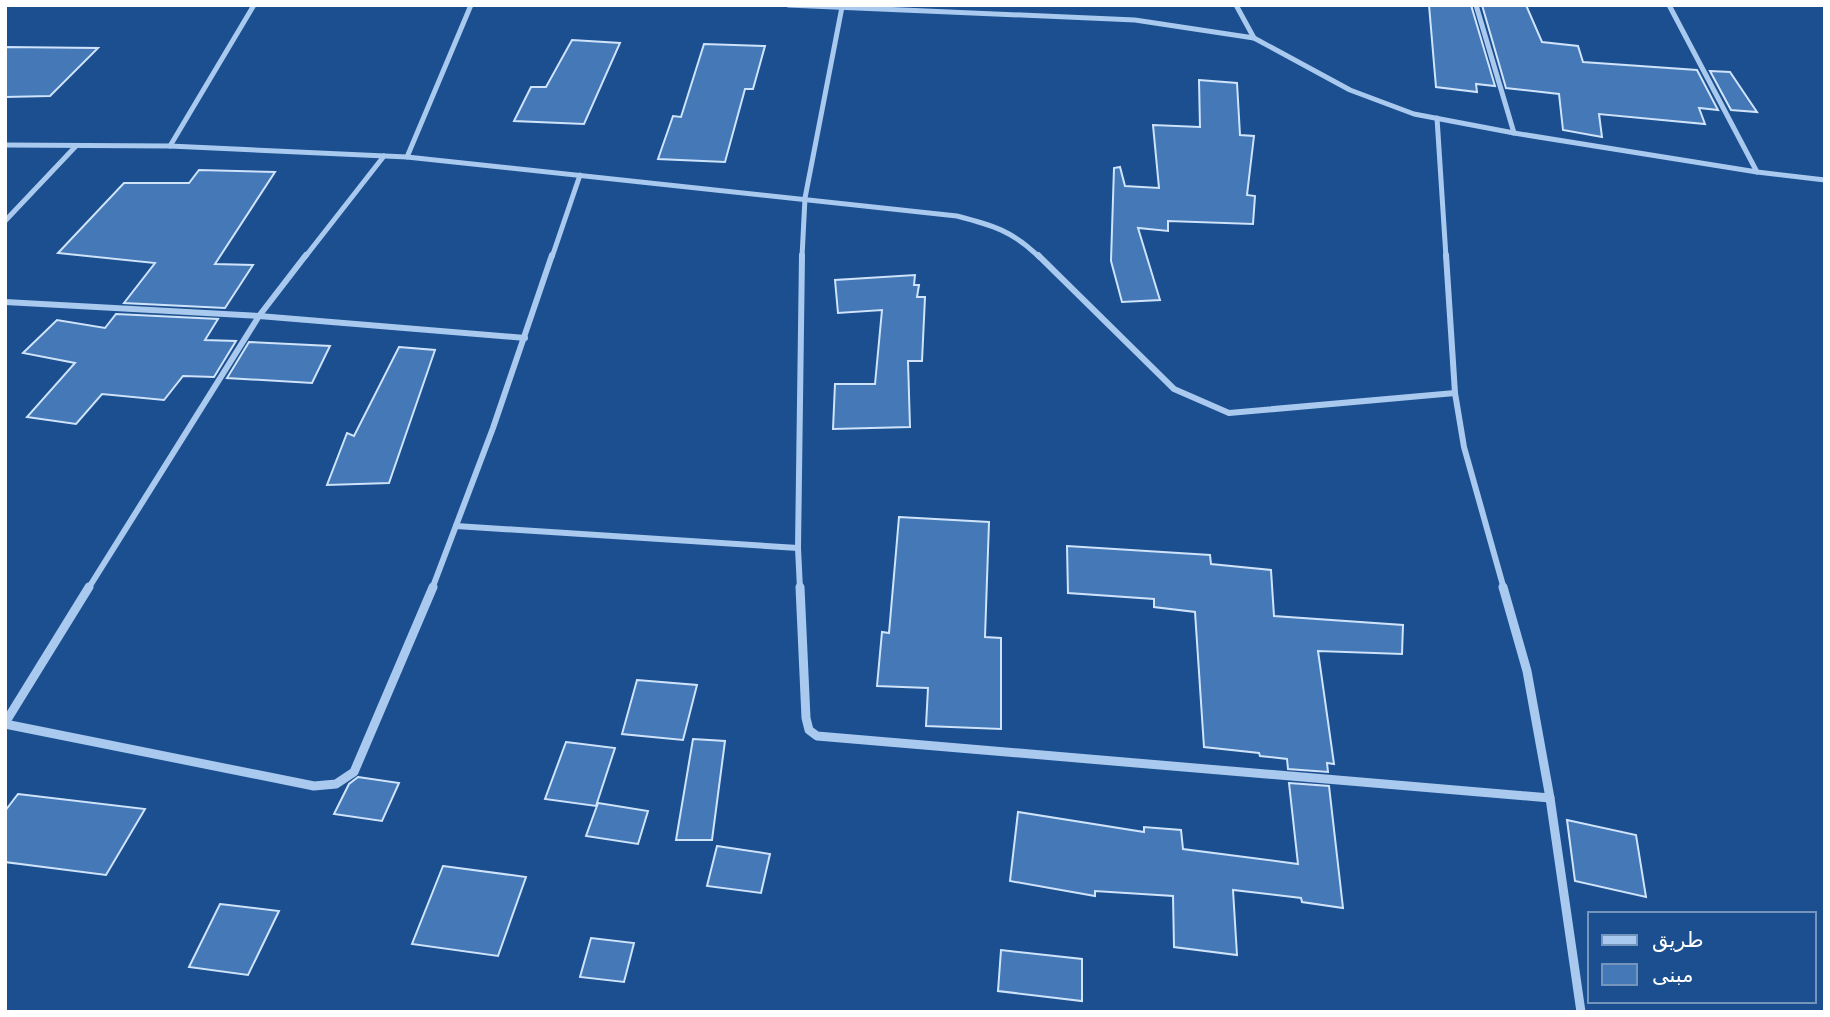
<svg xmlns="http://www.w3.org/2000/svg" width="1830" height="1017" viewBox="0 0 1830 1017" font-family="'DejaVu Sans','Noto Sans Arabic',sans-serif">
<rect width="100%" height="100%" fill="#1b4f8f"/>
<!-- building -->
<g fill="#4478b7" stroke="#cfe3fa" stroke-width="2">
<polygon points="1429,5 1471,5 1495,86 1476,84 1477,92 1436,87"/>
<polygon points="1482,5 1526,5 1542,42 1578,46 1583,62 1697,70 1718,110 1699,108 1705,124 1599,114 1602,137 1563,130 1559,94 1506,88"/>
<polygon points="572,40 620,43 584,124 514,121 531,87 546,87"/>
<polygon points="704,44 765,46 753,89 745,89 725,162 658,159 673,116 681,117"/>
<polygon points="5,47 98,48 50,96 5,97"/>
<polygon points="1710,71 1730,72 1757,112 1731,110"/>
<polygon points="1199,80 1237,83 1240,135 1254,136 1247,195 1255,196 1253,224 1168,221 1168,231 1138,228 1160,300 1122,302 1111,261 1114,168 1120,167 1125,186 1159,188 1153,125 1200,127"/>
<polygon points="199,170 275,172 215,264 253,265 225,308 124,303 155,263 58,253 124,183 189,183"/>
<polygon points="915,275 914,285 919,285 917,297 925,297 922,361 908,361 910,427 833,429 835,384 875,384 882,310 838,313 835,280"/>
<polygon points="116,314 218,319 205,340 236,341 214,377 183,376 164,400 102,394 76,424 27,417 75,363 23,353 57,320 105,328"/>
<polygon points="249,342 330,346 312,383 227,378"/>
<polygon points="399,347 435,350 389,483 327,485 347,433 354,436"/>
<polygon points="899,517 989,522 985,637 1001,638 1001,729 926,726 928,688 877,686 882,632 889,633"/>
<polygon points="1067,546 1210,555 1211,564 1271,570 1274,616 1403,625 1402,654 1318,651 1334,764 1327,763 1328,772 1288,769 1287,759 1260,756 1259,753 1204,747 1195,612 1154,607 1154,599 1068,593"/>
<polygon points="637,680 697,685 683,740 622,734"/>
<polygon points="693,739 725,741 712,840 676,840"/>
<polygon points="566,742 615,748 596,806 545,799"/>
<polygon points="358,777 399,783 382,821 334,814 349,784"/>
<polygon points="1289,783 1329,786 1343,908 1302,902 1301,898 1233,890 1237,955 1174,947 1173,896 1095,891 1095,896 1010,881 1018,812 1144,832 1144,827 1181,830 1183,849 1298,864"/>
<polygon points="18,794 145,809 106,875 5,862 5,811"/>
<polygon points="598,803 648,811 638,844 586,836"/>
<polygon points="1567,820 1636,835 1646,897 1575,881"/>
<polygon points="717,846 770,854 761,893 707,886"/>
<polygon points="443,866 526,877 498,956 412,944"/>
<polygon points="220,904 279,911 248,975 189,967"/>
<polygon points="591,938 634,943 624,982 580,977"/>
<polygon points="1001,950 1082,959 1082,1001 998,991"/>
</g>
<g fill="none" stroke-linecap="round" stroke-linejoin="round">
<!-- minor-far2 -->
<g stroke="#a9c9ee" stroke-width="5">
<polyline points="788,5 1135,20 1254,38 1350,90 1414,114 1514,133 1757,172 1825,180"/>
<polyline points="1236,5 1254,38"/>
<polyline points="1476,5 1514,133"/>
<polyline points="1669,5 1757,172"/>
<polyline points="1437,118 1446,257"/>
<path d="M5 145 170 146 407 157 957 216C992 225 1013 231 1039 257"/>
<polyline points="170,146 254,5"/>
<polyline points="407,157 471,5"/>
<polyline points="5,221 76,146"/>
<polyline points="305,257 384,156"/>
<polyline points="552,257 580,175"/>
<polyline points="802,257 805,198 842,7"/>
</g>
<!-- minor-far1 -->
<g stroke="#a9c9ee" stroke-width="6">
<polyline points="1038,255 1174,389 1229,413 1455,393"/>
<polyline points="1446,255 1455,393 1464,447 1504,589"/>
<polyline points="5,302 259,316 525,338"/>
<polyline points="456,526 798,548"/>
<polyline points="88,589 259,316 306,255"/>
<polyline points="432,589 493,428 552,255"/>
<polyline points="800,589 798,548 802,255"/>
</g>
<!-- minor -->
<g stroke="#a9c9ee" stroke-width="9">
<polyline points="800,587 806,718 809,730 817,736 1550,798"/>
<polyline points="1503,587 1527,671 1550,798 1581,1012"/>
<polyline points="5,723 89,587"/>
<polyline points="5,724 314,786 336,784 354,772 433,587"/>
</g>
</g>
<!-- border -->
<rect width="1830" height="1017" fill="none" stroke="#ffffff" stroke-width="14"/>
<!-- legend -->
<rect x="1588" y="912" width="228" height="91" fill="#1b4f8f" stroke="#7695bc" stroke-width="2"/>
<rect x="1602" y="935" width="35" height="10" fill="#a9c9ee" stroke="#7695bc" stroke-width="2"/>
<text x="1652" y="947" font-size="21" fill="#ffffff">طريق</text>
<rect x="1602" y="964" width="35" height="21" fill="#4478b7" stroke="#7695bc" stroke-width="2"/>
<text x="1652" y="982" font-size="21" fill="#ffffff">مبنى</text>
</svg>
